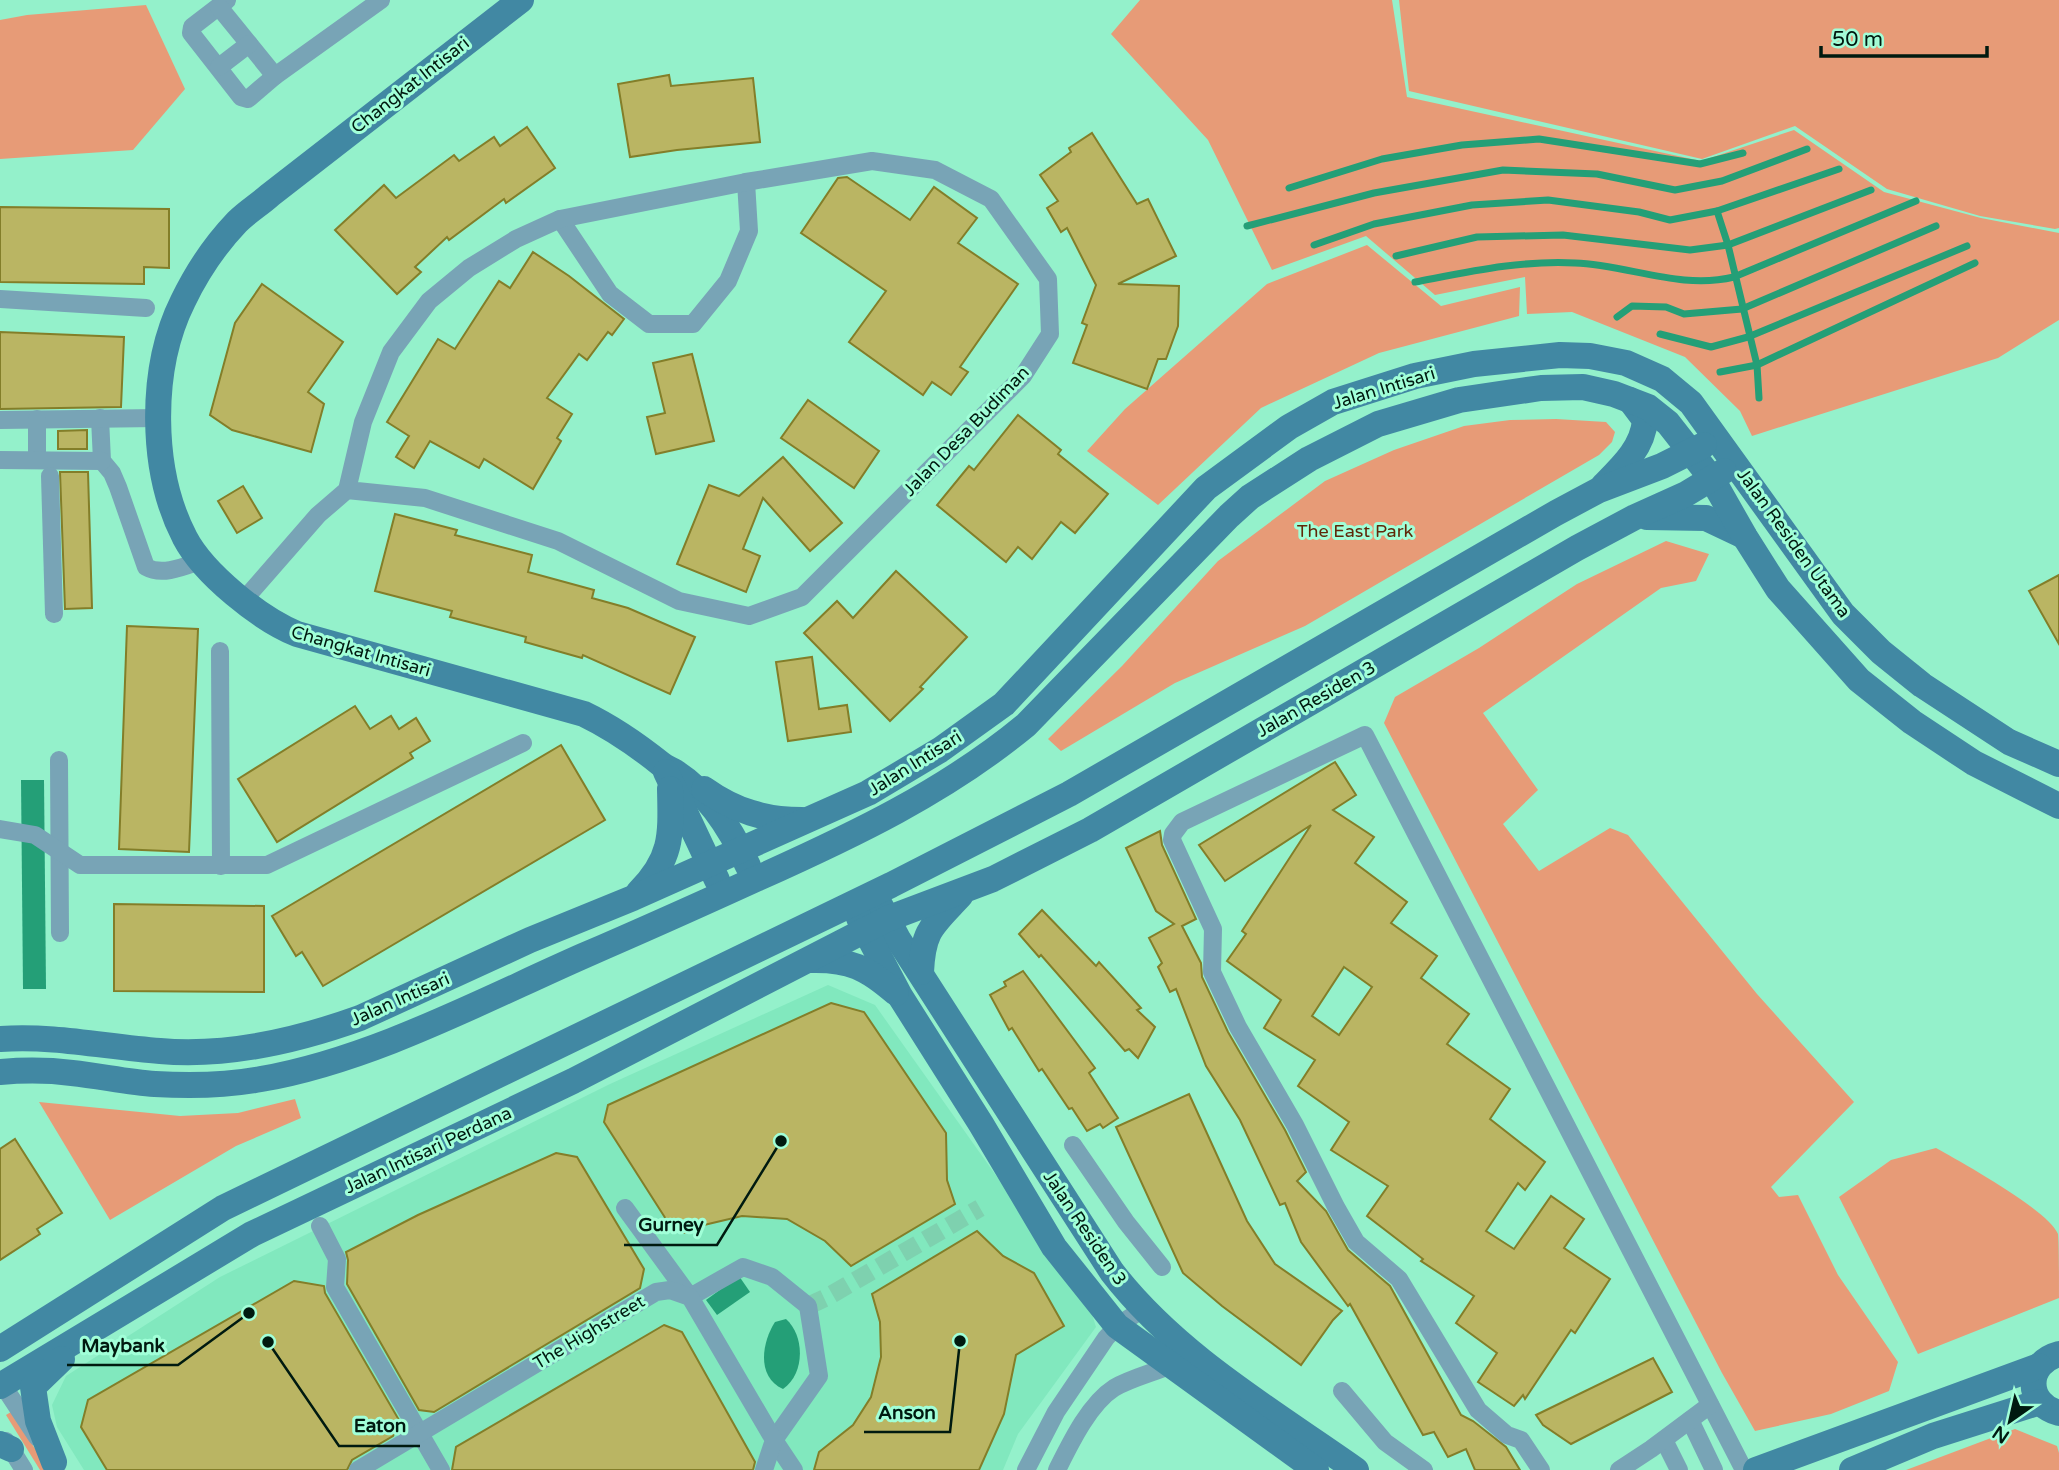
<svg xmlns="http://www.w3.org/2000/svg" width="2059" height="1470" viewBox="0 0 2059 1470" font-family="'Varela Round',sans-serif">
<rect width="100%" height="100%" fill="#94f1cb"/>
<!-- built -->
<polygon fill="#81e8be" points="828,985 875,1005 1090,1308 1096,1327 1018,1434 1003,1470 84,1470 57,1427 52,1405 66,1376 220,1277 610,1084"/>
<!-- green -->
<g fill="#e79b77">
<polygon points="1140,0 1392,0 1407,97 1701,161 1794,130 1884,192 1981,218 2059,233 2059,320 1998,358 1752,436 1740,411 1685,357 1572,312 1527,314 1525,277 1435,295 1366,236 1272,270 1208,140 1111,34"/>
<polygon points="1399,0 2059,0 2059,228 2055,229 1980,216 1887,189 1795,126 1702,159 1409,91"/>
<polygon points="146,5 185,89 133,150 0,159 0,20 27,15"/>
<polygon points="1367,245 1441,306 1520,287 1519,316 1379,353 1261,408 1158,505 1087,451 1125,409 1267,284"/>
<polygon points="1556,419 1606,422 1615,432 1612,442 1599,455 1305,626 1175,683 1061,751 1048,739 1122,666 1218,561 1325,481 1394,450 1464,426 1510,420"/>
<polygon points="1666,541 1709,554 1696,581 1661,588 1483,713 1538,790 1503,824 1539,871 1610,828 1628,835 1757,994 1854,1102 1771,1187 1779,1197 1798,1195 1838,1275 1898,1362 1889,1391 1831,1414 1755,1431 1722,1373 1384,723 1395,697 1479,648 1577,584"/>
<polygon points="295,1099 301,1118 236,1146 110,1220 39,1102 180,1116 238,1113"/>
<path d="M1936 1148C1961 1162 2048 1210 2058 1234 2059 1244 2059 1285 2059 1298L1918 1354 1839 1197 1891 1160Z"/>
<polygon points="11,1412 49,1470 40,1470 6,1415"/>
<polygon points="2015,1429 2057,1446 2059,1453 2059,1470 1906,1470"/>
</g>
<!-- water -->
<g fill="#249f77">
<polygon points="21,780 44,780 46,989 23,989"/>
<polygon points="739,1276 750,1292 717,1315 706,1300"/>
<path d="M786 1319C805 1336 805 1374 783 1389 756 1377 762 1342 775 1322Z"/>
</g>
<g fill="none" stroke-linecap="round" stroke-linejoin="round">
<!-- stream -->
<g stroke="#249f77" stroke-width="7">
<polyline points="1289,188 1382,159 1462,145 1539,139 1700,164 1743,153"/>
<polyline points="1717,211 1728,245 1757,365 1759,398"/>
<polyline points="1247,226 1374,193 1503,170 1597,174 1675,190 1722,181 1807,149"/>
<polyline points="1314,245 1374,224 1472,205 1548,200 1639,212 1670,220 1717,211 1839,169"/>
<polyline points="1396,256 1477,237 1563,235 1690,250 1728,245 1871,190"/>
<path d="M1415 282C1468 272 1521 260 1575 263 1629 265 1680 290 1734 277L1916 201"/>
<polyline points="1617,317 1632,306 1666,307 1684,314 1742,309 1936,226"/>
<polyline points="1660,334 1711,347 1748,337 1967,246"/>
<polyline points="1720,372 1757,365 1975,263"/>
</g>
</g>
<!-- building -->
<g fill="#bab563" stroke="#837e29" stroke-width="2" fill-rule="evenodd">
<polygon points="669,75 671,86 753,78 760,142 677,150 630,157 618,84"/>
<polygon points="527,127 555,168 506,203 504,199 449,240 447,237 415,267 421,272 397,294 335,230 384,185 396,198 454,155 459,161 494,137 500,146"/>
<polygon points="1092,133 1137,204 1148,199 1176,256 1118,284 1179,286 1178,326 1166,359 1158,359 1147,389 1073,363 1087,325 1082,323 1096,285 1067,228 1061,232 1047,208 1058,201 1040,175 1071,152 1069,148"/>
<polygon points="847,177 910,220 934,187 977,218 958,243 1018,284 960,367 968,372 951,395 932,382 923,395 849,342 886,291 801,233 838,178"/>
<polygon points="0,207 169,209 169,268 144,267 144,284 0,282"/>
<polygon points="533,252 569,276 624,319 612,335 608,332 587,360 579,354 547,398 572,414 557,438 561,441 533,489 484,459 479,468 430,441 414,468 396,457 409,436 387,422 438,339 455,349 499,281 510,288"/>
<polygon points="262,284 343,342 308,392 324,404 311,452 232,430 210,415 235,323"/>
<polygon points="0,332 124,337 121,407 0,409"/>
<polygon points="692,354 714,441 656,454 647,417 665,413 653,363"/>
<polygon points="808,400 879,451 854,488 781,438"/>
<polygon points="1018,415 1061,450 1058,454 1108,494 1075,533 1061,522 1032,559 1018,547 1006,562 937,505 969,466 974,470"/>
<polygon points="87,430 87,449 58,449 58,431"/>
<polygon points="783,457 842,523 810,551 763,498 743,549 760,556 746,592 677,564 709,485 739,496"/>
<polygon points="60,472 88,472 92,608 65,609"/>
<polygon points="243,486 262,518 237,533 218,501"/>
<polygon points="395,514 457,530 455,535 532,555 528,572 594,590 592,598 628,608 695,637 670,694 583,655 582,658 525,642 526,637 450,617 452,611 375,591"/>
<polygon points="896,571 967,637 920,687 923,689 890,721 804,633 837,601 853,618"/>
<polygon points="2059,575 2059,644 2029,591"/>
<polygon points="127,626 198,629 189,852 119,849"/>
<polygon points="812,657 819,709 847,705 851,732 788,741 776,662"/>
<polygon points="355,706 370,729 391,716 399,729 416,718 430,741 410,753 413,758 277,842 238,779"/>
<polygon points="561,745 605,820 323,986 302,952 296,956 272,916"/>
<path d="M1335 762 1356 795 1333 810 1374 837 1355 863 1407 902 1391 923 1437 956 1421 978 1469 1014 1447 1044 1510 1089 1490 1119 1545 1162 1525 1190 1518 1183 1486 1231 1514 1249 1551 1196 1584 1219 1564 1248 1610 1279 1575 1333 1571 1330 1525 1399 1523 1395 1514 1406 1478 1382 1497 1353 1456 1323 1474 1296 1421 1261 1423 1259 1367 1216 1388 1186 1331 1150 1349 1122 1298 1086 1315 1060 1264 1028 1281 1000 1227 961 1246 934 1242 931 1311 825 1225 881 1199 845ZM1344 967 1372 987 1339 1035 1312 1016Z"/>
<polygon points="1160,831 1162,845 1196,919 1182,926 1201,963 1202,977 1228,1032 1285,1130 1306,1172 1297,1181 1326,1211 1348,1250 1390,1286 1461,1415 1473,1421 1506,1447 1520,1470 1475,1470 1466,1449 1448,1457 1434,1432 1423,1435 1350,1304 1348,1306 1301,1242 1285,1203 1280,1205 1240,1120 1206,1066 1176,989 1170,992 1158,967 1162,963 1149,938 1174,924 1156,911 1126,848"/>
<polygon points="114,904 264,906 264,992 114,991"/>
<polygon points="1042,910 1096,966 1099,962 1141,1008 1137,1010 1155,1027 1138,1058 1129,1049 1125,1051 1041,955 1039,957 1019,934"/>
<polygon points="1023,971 1095,1068 1089,1073 1118,1118 1103,1128 1100,1124 1087,1131 1072,1108 1069,1109 1042,1069 1039,1071 1012,1028 1009,1030 990,995 1006,986 1004,982"/>
<polygon points="831,1003 864,1012 946,1133 947,1180 955,1204 851,1266 825,1241 787,1219 742,1216 704,1225 685,1233 671,1227 604,1122 608,1105"/>
<polygon points="1189,1094 1247,1221 1275,1264 1342,1311 1333,1320 1301,1365 1222,1306 1183,1273 1116,1127"/>
<polygon points="15,1139 62,1213 37,1229 40,1234 0,1260 0,1149"/>
<polygon points="556,1153 577,1157 644,1269 640,1288 434,1412 419,1410 347,1284 348,1260 346,1252 418,1215"/>
<polygon points="977,1231 1003,1256 1034,1273 1064,1326 1016,1355 1004,1414 979,1470 814,1470 819,1452 853,1425 871,1397 881,1357 880,1322 872,1294"/>
<polygon points="294,1281 324,1286 325,1293 399,1420 393,1436 352,1460 347,1470 107,1470 81,1427 88,1400"/>
<polygon points="664,1325 682,1332 755,1462 753,1470 452,1470 456,1447"/>
<polygon points="1653,1358 1672,1392 1571,1444 1543,1425 1536,1415"/>
</g>
<g fill="none" stroke-linecap="round" stroke-linejoin="round">
<!-- street-tunnel -->
<polyline stroke="#7ed1af" stroke-width="18" stroke-dasharray="18 9" stroke-linecap="butt" points="808,1306 829,1296 980,1208"/>
<!-- street -->
<g stroke="#78a4b6" stroke-width="18">
<polyline points="227,0 192,27 191,33 241,97 248,99 275,76 381,0"/>
<polyline points="219,7 275,76"/>
<polyline points="219,67 249,44"/>
<polyline points="560,219 610,294 649,324 693,324 728,281 749,231 746,182"/>
<polyline points="0,299 146,308"/>
<path d="M100 418 102 461 112 473 118 487 146 567C162 576 183 567 200 561"/>
<polyline points="0,420 158,418"/>
<polyline points="37,459 37,419"/>
<polyline points="0,460 102,461"/>
<polyline points="50,476 54,614"/>
<polyline points="243,601 318,515 347,490 425,498 558,541 679,601 749,616 802,597 1023,376 1050,334 1048,279 991,199 935,170 872,161 746,182 560,219 516,239 469,268 429,301 391,352 363,422 347,490"/>
<polyline points="220,651 221,866"/>
<polyline points="59,760 60,933"/>
<polyline points="0,829 35,835 80,865 267,865 523,743"/>
<polyline points="1073,1145 1126,1222 1162,1267"/>
<polyline points="625,1208 690,1297 743,1267 772,1277 808,1306 819,1376 774,1440 794,1470"/>
<polyline points="320,1226 337,1259 335,1287 441,1470"/>
<polyline points="2,1384 37,1437"/>
<polyline points="1342,1391 1385,1442 1424,1470"/>
<polyline points="1690,1420 1714,1470"/>
<polyline points="1664,1440 1679,1470"/>
<polyline points="6,1441 24,1470"/>
<polyline points="358,1470 656,1292 670,1290 690,1297 774,1440 764,1470"/>
<polyline points="1026,1470 1056,1412 1106,1338 1117,1326 1143,1309"/>
<path d="M1057 1470C1070 1444 1089 1404 1114 1388 1131 1378 1153 1373 1171 1365"/>
<polyline points="1541,1470 1521,1440 1507,1435 1478,1410 1399,1279 1356,1242 1336,1207 1295,1125 1238,1027 1212,972 1213,929 1172,840 1173,834 1182,822 1365,735 1744,1470"/>
<polyline points="1619,1470 1651,1449 1710,1405"/>
</g>
<!-- secondary -->
<g stroke="#4188a3" stroke-width="26">
<path d="M521 0 270 195C260 204 247 212 237 222 216 244 196 274 183 301 149 369 150 471 185 538 204 574 260 619 297 634L584 714C613 728 636 744 661 764 666 768 670 769 675 772 708 793 732 831 748 866"/>
<path d="M1604 485C1623 466 1643 447 1645 420L1630 400"/>
<polyline points="1647,517 1706,518 1744,536"/>
<polyline points="666,772 717,880"/>
<path d="M704 789C735 811 765 820 802 820"/>
<path d="M639 892C673 858 671 834 670 789"/>
<path d="M879 903 898 939 1112 1272C1176 1355 1271 1410 1356 1470"/>
<polyline points="859,918 900,996 981,1124 1054,1247 1117,1326 1316,1470"/>
<path d="M811 960C850 959 867 968 896 993"/>
<path d="M921 972C923 930 932 926 960 896"/>
<path d="M0 1039C54 1035 106 1047 160 1051 228 1057 296 1041 360 1018L530 940 633 898 868 793 940 750 1004 704 1206 488 1289 427 1333 402 1415 376 1474 364 1560 355 1590 356 1626 363 1662 379 1691 403 1843 614 1881 652 1922 685 2009 742 2059 764"/>
<path d="M0 1072C24 1070 48 1070 72 1073 100 1076 128 1082 155 1084 188 1086 229 1085 261 1079 371 1060 481 1001 583 956 641 931 699 905 756 879 852 836 945 792 1026 725L1229 516 1250 497 1309 459 1378 424 1459 400 1541 388 1583 387 1614 394 1648 407 1668 423 1712 479 1745 537 1778 589 1859 680 1912 722 1974 763 2059 806"/>
<polyline points="0,1349 223,1208 891,885 1069,794 1556,513 1599,490 1662,466 1704,445"/>
<path d="M2059 1354C2025 1363 2025 1404 2059 1413"/>
<polyline points="0,1386 252,1234 573,1081 887,919 993,879 1090,830 1577,548 1635,517 1686,494 1724,471"/>
<polyline points="0,1444 11,1449"/>
<polyline points="54,1462 38,1421 33,1387 62,1359"/>
<polyline points="1756,1470 2039,1366"/>
<polyline points="1852,1470 1933,1436 2040,1402"/>
</g>
</g>
<g text-anchor="middle" stroke-width="6" stroke-linejoin="round" paint-order="stroke">
<!-- street labels -->
<g font-size="18" fill="#001a10" stroke="#a1ffd8">
<text transform="translate(410 85) rotate(-38)" y="6">Changkat Intisari</text>
<text transform="translate(1384 388) rotate(-17)" y="6">Jalan Intisari</text>
<text transform="translate(966 431) rotate(-46)" y="6">Jalan Desa Budiman</text>
<text transform="translate(1794 543) rotate(54)" y="6">Jalan Residen Utama</text>
<text transform="translate(361 651) rotate(16)" y="6">Changkat Intisari</text>
<text transform="translate(1316 699) rotate(-30)" y="6">Jalan Residen 3</text>
<text transform="translate(915 763) rotate(-32)" y="6">Jalan Intisari</text>
<text transform="translate(400 999) rotate(-24)" y="6">Jalan Intisari</text>
<text transform="translate(428 1150) rotate(-25)" y="6">Jalan Intisari Perdana</text>
<text transform="translate(1085 1228) rotate(56)" y="6">Jalan Residen 3</text>
<text transform="translate(589 1332) rotate(-31)" y="6">The Highstreet</text>
</g>
<!-- park labels -->
<g font-size="18" fill="#5f2809" stroke="#a1ffd8">
<text x="1355" y="537">The East Park</text>
</g>
</g>
<!-- callouts -->
<path fill="none" stroke="#001a10" stroke-width="2.5" d="M781 1141L717 1245H624M249 1313L178 1365H67M960 1341L950 1432H864M268 1342L339 1446H420"/>
<g fill="#001a10" stroke="#a1ffd8" stroke-width="2.5">
<circle cx="781" cy="1141" r="7"/>
<circle cx="249" cy="1313" r="7"/>
<circle cx="960" cy="1341" r="7"/>
<circle cx="268" cy="1342" r="7"/>
</g>
<g font-size="19" text-anchor="middle" font-weight="bold" fill="#001a10" stroke="#a1ffd8" stroke-width="6" stroke-linejoin="round" paint-order="stroke">
<text x="671" y="1231">Gurney</text>
<text x="123" y="1352">Maybank</text>
<text x="907" y="1419">Anson</text>
<text x="380" y="1432">Eaton</text>
</g>
<!-- north arrow -->
<g transform="translate(2010 1421) rotate(214)" stroke="#a1ffd8" stroke-width="5" paint-order="stroke">
<path d="M0-5L12 26L0 18L-12 26Z" fill="#001a10"/>
<text y="-10" font-size="19" font-weight="bold" text-anchor="middle" fill="#001a10">N</text>
</g>
<!-- scale -->
<path d="M1821 46v10h166v-10" fill="none" stroke="#001a10" stroke-width="3.5"/>
<text x="1832" y="46" font-size="21" fill="#001a10" stroke="#a1ffd8" stroke-width="5" paint-order="stroke">50 m</text>
</svg>
